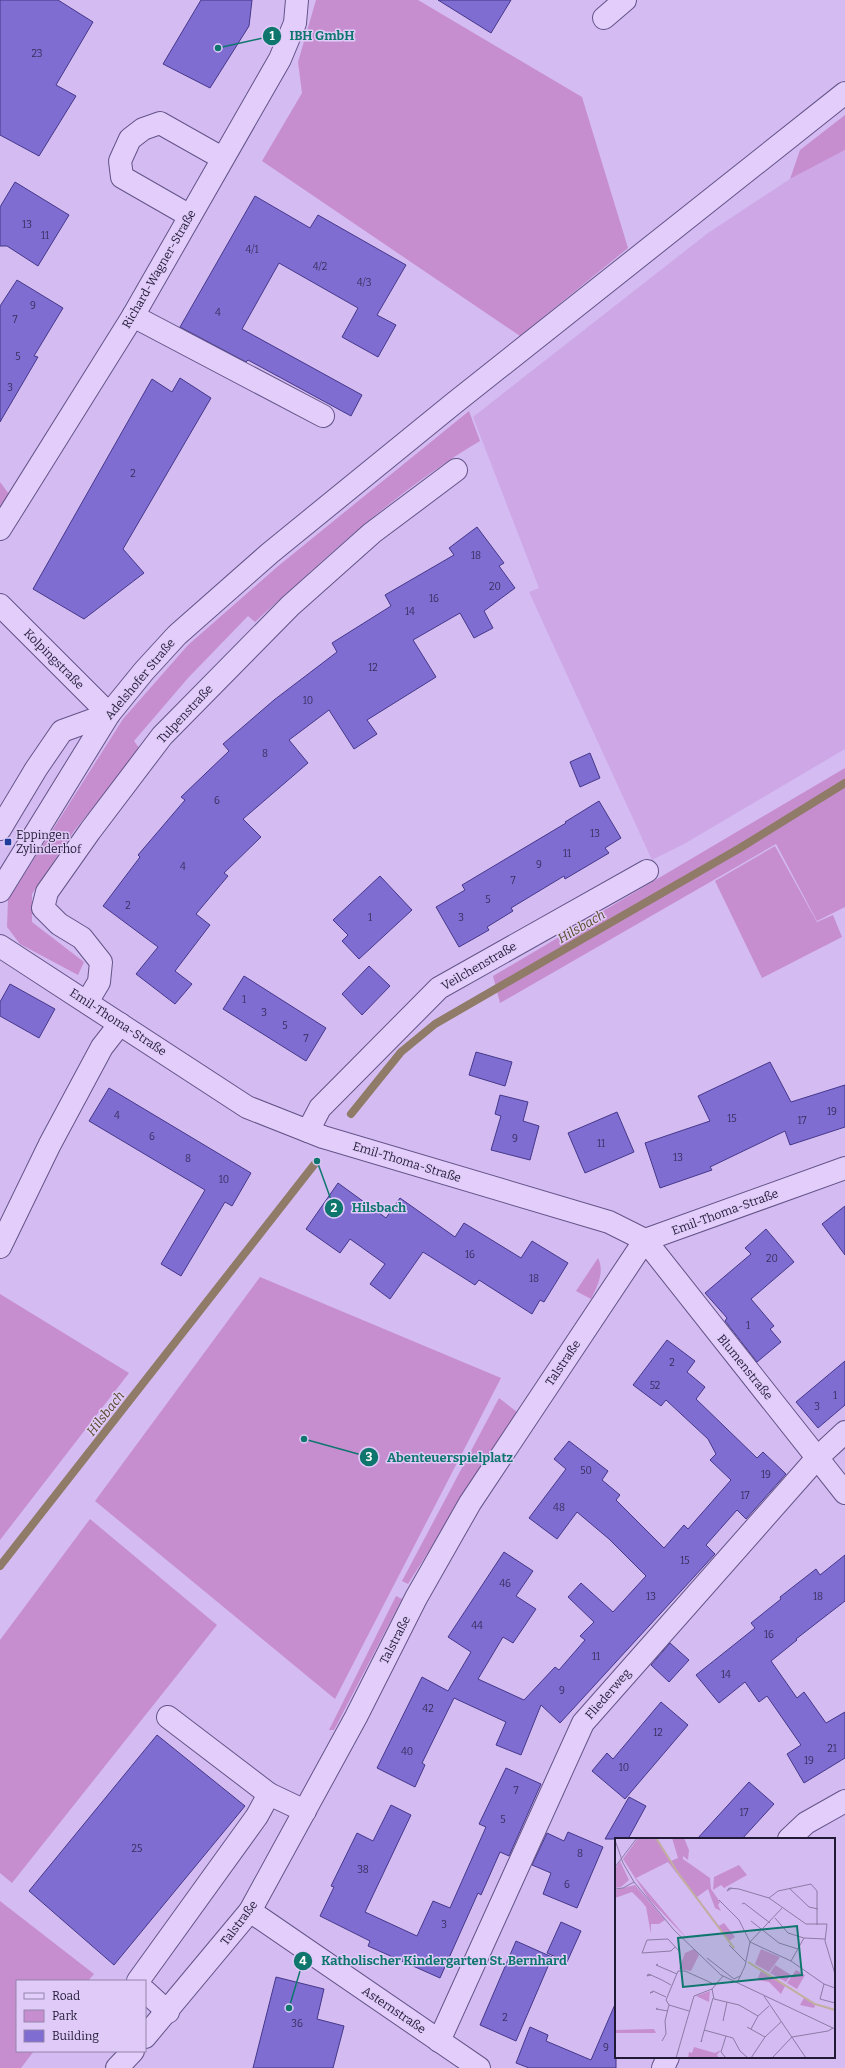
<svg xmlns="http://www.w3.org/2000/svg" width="845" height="2068" viewBox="0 0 845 2068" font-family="Bitter,serif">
<rect width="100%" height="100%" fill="#d4bbf1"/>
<!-- farmland -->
<polygon fill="#cea7e7" points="845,150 845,749 684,844 652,860 529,592 539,588 473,417 708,233 790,179"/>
<!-- green -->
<g fill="#c78ecf">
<polygon points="316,0 418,0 582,97 628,248 520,336 262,161 302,93 298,62"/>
<polygon points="845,115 845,150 790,179 800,150"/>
<path d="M469 411 480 441C397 490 326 557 255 622L248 616 188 678 134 741 140 749 74 831 32 894V922L84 962 78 975 20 944 7 927 8 900 123 719 188 645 277 567Z"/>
<polygon points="0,482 9,494 0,509"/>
<polygon points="845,768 845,907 817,921 776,844 500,1003 493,976"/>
<polygon points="775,846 817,922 833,915 842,937 762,978 715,881"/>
<path d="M598 1258C605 1272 597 1287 591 1299L576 1291Z"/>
<polygon points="260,1277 501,1378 335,1699 95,1501"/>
<polygon points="0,1294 129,1373 0,1540"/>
<polygon points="499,1398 517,1412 408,1584 402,1581"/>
<polygon points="90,1519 217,1625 12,1883 0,1873 0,1640"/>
<polygon points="396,1596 402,1599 334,1730 329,1730"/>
<polygon points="0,1901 94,1974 88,1981 17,1981 17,2051 34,2051 21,2068 0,2068"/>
</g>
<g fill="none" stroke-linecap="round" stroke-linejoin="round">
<!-- stream -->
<g stroke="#8f7b67" stroke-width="8">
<polyline points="351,1114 401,1052 435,1024 740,848 845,783"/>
<polyline points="0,1566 317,1161"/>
</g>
</g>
<!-- building -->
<g fill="#7f6dd2" stroke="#45388a">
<polygon points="0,0 58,0 93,22 56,85 76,96 39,156 0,135"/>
<polygon points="201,0 252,0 249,26 210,88 163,64"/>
<polygon points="438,0 511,0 491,33"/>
<polygon points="15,182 69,215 38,266 7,246 0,246 0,207"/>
<polygon points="255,196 310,228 318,215 406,265 377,315 396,325 378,357 342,337 358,308 279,263 242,329 362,395 351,416 248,360 246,362 180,327"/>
<polygon points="17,280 63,308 34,356 38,357 0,422 0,306"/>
<polygon points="180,378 211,398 123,549 144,573 84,619 33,589 152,379 172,392"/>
<polygon points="477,527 504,563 499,566 515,588 484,611 493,628 474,638 460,613 413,640 436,677 367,720 377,734 354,749 329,710 289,740 308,763 243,819 261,837 224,873 228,876 196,914 210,925 175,971 192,984 175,1004 136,974 158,947 103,906 140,857 138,855 185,800 181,797 229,751 223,744 274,700 337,652 332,643 391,606 385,595 454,555 449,548"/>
<polygon points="590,753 600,778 580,787 570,762"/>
<polygon points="599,801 621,838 605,848 609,853 565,879 564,876 511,908 513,911 487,927 489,930 459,947 436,907 465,890 462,885 566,823 565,822"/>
<polygon points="380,876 412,910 359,959 342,941 348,935 333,920"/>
<polygon points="369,966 390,986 362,1015 342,994"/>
<polygon points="244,976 326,1028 306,1061 223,1009"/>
<polygon points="10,984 55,1009 39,1038 0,1016 0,1002"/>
<polygon points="476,1052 512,1062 505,1086 469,1075"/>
<polygon points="770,1062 791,1102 845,1085 845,1127 790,1145 785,1131 710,1167 712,1170 660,1188 645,1143 710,1121 698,1096"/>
<polygon points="109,1088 251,1173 232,1206 225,1202 181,1276 161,1264 205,1190 89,1121"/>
<polygon points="500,1095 528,1102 523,1121 539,1126 530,1160 491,1150 501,1116 495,1114"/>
<polygon points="617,1112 634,1152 585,1173 568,1133"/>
<polygon points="338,1183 386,1218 400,1198 455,1237 464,1223 521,1258 532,1241 568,1263 544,1302 540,1300 532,1314 479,1280 475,1285 423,1252 390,1299 370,1284 385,1264 350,1239 340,1253 306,1229"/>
<polygon points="845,1206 845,1255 822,1224"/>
<polygon points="766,1229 794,1262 751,1299 774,1326 770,1329 781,1342 757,1362 725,1321 727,1318 705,1293 751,1254 745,1248"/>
<polygon points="667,1340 695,1361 687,1372 705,1387 696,1399 757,1458 763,1452 786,1474 746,1519 737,1510 706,1545 715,1554 560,1723 541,1705 521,1755 496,1745 506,1722 454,1698 422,1763 425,1765 415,1787 377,1768 422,1677 448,1691 471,1652 448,1637 504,1552 533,1571 516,1596 536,1609 513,1643 503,1637 478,1679 524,1700 555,1667 559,1670 585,1640 580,1636 594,1622 568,1597 581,1583 613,1612 646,1576 609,1539 577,1512 557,1539 529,1518 566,1469 554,1459 569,1441 608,1471 602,1480 620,1495 616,1500 664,1548 684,1525 688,1529 731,1480 710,1460 716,1454 708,1439 666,1400 661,1406 633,1385"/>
<polygon points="845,1361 845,1405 818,1428 796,1402"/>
<polygon points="845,1555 845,1601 796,1639 797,1640 771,1661 797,1698 804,1692 826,1723 845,1712 845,1758 804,1783 787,1754 801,1745 767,1696 759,1702 745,1682 719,1703 696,1675 755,1628 751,1623 781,1599 780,1597 816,1569 820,1575"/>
<polygon points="670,1643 689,1660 669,1682 651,1665"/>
<polygon points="661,1702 688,1725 625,1799 592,1771 607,1753 613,1759"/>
<polygon points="157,1735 245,1806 114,1965 29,1891"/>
<polygon points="506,1768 541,1784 509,1856 500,1852 481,1895 478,1893 440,1978 368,1946 370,1941 320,1916 334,1887 331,1886 357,1833 373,1841 391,1805 411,1815 365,1912 417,1936 433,1901 450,1908 486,1827 479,1824"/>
<polygon points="749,1782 774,1804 742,1839 697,1839"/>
<polygon points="629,1797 646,1806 628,1839 605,1839"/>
<polygon points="568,1832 603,1847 577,1908 543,1894 551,1873 532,1865 547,1833 564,1841"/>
<polygon points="561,1922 581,1931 567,1962 547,1953"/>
<polygon points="516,1941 552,1957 516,2041 480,2025"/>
<polygon points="276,1977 324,1989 317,2019 344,2026 333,2068 253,2068"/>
<polygon points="616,2002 616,2068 529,2068 516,2063 530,2027 548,2035 546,2041 591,2060"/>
</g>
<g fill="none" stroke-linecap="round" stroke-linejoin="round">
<defs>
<g id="minor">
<polyline points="604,18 625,0"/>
<polyline points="190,216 122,177 120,161 130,139 143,129 160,123 222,158"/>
<polyline points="133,316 323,416"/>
<polyline points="0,529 133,316 280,59 295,23 297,0"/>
<polyline points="0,605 109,714"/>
<polyline points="0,829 36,769 62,731 109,714"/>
<polyline points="0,891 109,714 144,671 177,635 270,553 453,404 845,93"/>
<polyline points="0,946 247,1107 323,1137 609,1222 645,1240 845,1493"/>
<polyline points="87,1002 99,982 101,962 82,938 59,924 43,908 47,892 90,831 162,736 290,606 372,533 456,470"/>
<polyline points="308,1131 320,1108 439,988 647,871"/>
<polyline points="645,1240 845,1168"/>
<polyline points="0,1247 50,1144 102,1047 120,1024"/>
<polyline points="269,1794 305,1811"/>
<polyline points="789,1839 806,1823 845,1801"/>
<polyline points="250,1911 479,2068"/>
<polyline points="138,1981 257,1816 269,1794 168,1717"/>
<polyline points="145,1991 168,2012"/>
<polyline points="145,2037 250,1911 356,1717 416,1598 470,1503 645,1240"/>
<polyline points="439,2041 583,1723 817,1458 845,1432"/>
<polyline points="117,2068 133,2051"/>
<polyline points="663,2068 668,2057"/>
</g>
</defs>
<!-- minor casing -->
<use href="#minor" stroke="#635489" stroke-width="24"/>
<!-- minor -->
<use href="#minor" stroke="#e3cefb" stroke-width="22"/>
</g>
<!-- markers -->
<rect fill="#1f3e9c" stroke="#e0cbf8" stroke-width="1.5" x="4" y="838" width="8" height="8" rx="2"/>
<g text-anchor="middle" stroke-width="3" stroke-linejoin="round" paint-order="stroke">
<!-- number labels -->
<g font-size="10" fill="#382f5e">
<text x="37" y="57">23</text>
<text x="27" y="228">13</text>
<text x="45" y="239">11</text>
<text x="252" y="253">4/1</text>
<text x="320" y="270">4/2</text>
<text x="364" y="286">4/3</text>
<text x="33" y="309">9</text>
<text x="218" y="316">4</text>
<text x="15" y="323">7</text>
<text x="18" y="360">5</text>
<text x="10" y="391">3</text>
<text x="133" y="477">2</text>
<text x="476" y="559">18</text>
<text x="495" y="590">20</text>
<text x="434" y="602">16</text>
<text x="410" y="615">14</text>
<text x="373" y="671">12</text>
<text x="308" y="704">10</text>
<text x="265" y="757">8</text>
<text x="217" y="804">6</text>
<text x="595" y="837">13</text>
<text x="567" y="857">11</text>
<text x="539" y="868">9</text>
<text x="183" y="870">4</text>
<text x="513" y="884">7</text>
<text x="488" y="903">5</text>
<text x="128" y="909">2</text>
<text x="370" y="921">1</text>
<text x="461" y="921">3</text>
<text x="244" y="1003">1</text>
<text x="264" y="1016">3</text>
<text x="285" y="1029">5</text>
<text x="306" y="1042">7</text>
<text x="832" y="1115">19</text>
<text x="117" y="1119">4</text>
<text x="732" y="1122">15</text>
<text x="802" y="1124">17</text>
<text x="152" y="1140">6</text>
<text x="515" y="1142">9</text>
<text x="601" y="1147">11</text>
<text x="678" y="1161">13</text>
<text x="188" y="1162">8</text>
<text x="224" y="1183">10</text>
<text x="470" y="1258">16</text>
<text x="772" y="1262">20</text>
<text x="534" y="1282">18</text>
<text x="748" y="1329">1</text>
<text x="672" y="1366">2</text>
<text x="655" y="1389">52</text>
<text x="835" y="1399">1</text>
<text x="817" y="1410">3</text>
<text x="586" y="1474">50</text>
<text x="766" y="1478">19</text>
<text x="745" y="1499">17</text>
<text x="559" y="1511">48</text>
<text x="685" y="1564">15</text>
<text x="505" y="1587">46</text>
<text x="651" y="1600">13</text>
<text x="818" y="1600">18</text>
<text x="477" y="1629">44</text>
<text x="769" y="1638">16</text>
<text x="596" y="1660">11</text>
<text x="726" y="1678">14</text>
<text x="562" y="1694">9</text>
<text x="428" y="1712">42</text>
<text x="658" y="1736">12</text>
<text x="832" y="1752">21</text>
<text x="407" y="1755">40</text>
<text x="809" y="1764">19</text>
<text x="624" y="1771">10</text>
<text x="516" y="1794">7</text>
<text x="744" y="1816">17</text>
<text x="503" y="1823">5</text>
<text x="137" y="1852">25</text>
<text x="580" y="1857">8</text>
<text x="363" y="1873">38</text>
<text x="567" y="1888">6</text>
<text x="444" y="1928">3</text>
<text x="505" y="2021">2</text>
<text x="297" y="2027">36</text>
<text x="606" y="2051">9</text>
</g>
<!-- street labels -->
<g font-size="12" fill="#211a37" stroke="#e0cbf8">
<text transform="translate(159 269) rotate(-60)" y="4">Richard-Wagner-Straße</text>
<text transform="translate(54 659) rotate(45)" y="4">Kolpingstraße</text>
<text transform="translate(140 679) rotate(-50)" y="4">Adelshofer Straße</text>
<text transform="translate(185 714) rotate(-47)" y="4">Tulpenstraße</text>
<text transform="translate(479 966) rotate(-30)" y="4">Veilchenstraße</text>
<text transform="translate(118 1022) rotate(33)" y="4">Emil-Thoma-Straße</text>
<text transform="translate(407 1162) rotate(17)" y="4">Emil-Thoma-Straße</text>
<text transform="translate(725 1212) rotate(-20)" y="4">Emil-Thoma-Straße</text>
<text transform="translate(563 1363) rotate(-56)" y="4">Talstraße</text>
<text transform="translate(745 1367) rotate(51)" y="4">Blumenstraße</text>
<text transform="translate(395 1640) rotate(-63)" y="4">Talstraße</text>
<text transform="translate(608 1694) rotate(-49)" y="4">Fliederweg</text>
<text transform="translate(239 1923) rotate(-53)" y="4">Talstraße</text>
<text transform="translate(394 2010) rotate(34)" y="4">Asternstraße</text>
</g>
<!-- poi labels -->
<g font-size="12" fill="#211a37" stroke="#e0cbf8" text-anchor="start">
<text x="16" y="839">Eppingen<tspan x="16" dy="14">Zylinderhof</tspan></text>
</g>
<!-- water labels -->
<g font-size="13" font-style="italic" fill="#584928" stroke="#e0cbf8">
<text transform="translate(581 926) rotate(-30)" y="5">Hilsbach</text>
<text transform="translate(105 1413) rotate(-52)" y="5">Hilsbach</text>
</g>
</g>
<!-- overview -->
<g transform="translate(615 1838)">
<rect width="220" height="220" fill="#d4bbf1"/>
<path d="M23 0H42L56 23 63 20 57 0H69L74 12 73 22 68 18V21L95 40 96 51 105 64 103 67 106 73 100 70 93 51 82 59 104 88 109 85 117 95 120 99 114 103 123 114 53 24 21 40 74 103 33 60 8 21ZM5 23 14 42 6 49 0 50V31ZM124 27 132 37 109 50 106 47 98 52 99 39ZM20 47 50 82 44 86H36V96L31 69 27 64 17 54 0 60V52ZM79 111 84 117 76 133 64 131 70 115ZM146 111 165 119 154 134 140 126ZM160 127 176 137 171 144 155 135ZM181 132 190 137 182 151 172 145ZM146 133 170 148 166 156 154 144 142 142ZM95 153 94 164 81 158ZM189 160 200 167 199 170 185 167ZM39 191 41 195H0V192ZM79 209 100 215 106 212 102 217 104 220H73L74 214 77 215Z" fill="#c78ecf"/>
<path fill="none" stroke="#c1af9f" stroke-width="2" d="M41 0 63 35 119 110M133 124 200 166 220 172"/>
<path fill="none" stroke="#8c7ba7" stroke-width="1" d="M0 2 8 25 19 44 8 50 0 51M0 29 22 0M19 44 59 92 106 137 220 191M117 50 112 53 114 50 124 51 154 60 191 86H212L210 103 220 136M174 50 194 69 203 71M154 60 163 53 196 46 202 53V87M104 62 124 82 135 104 130 128 122 145M127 66 129 65 155 85M160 80 173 95 189 100 210 101M136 83 164 105 183 111M53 101 32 102 27 115 56 113 60 109M53 101 65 114M135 104 176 123 209 146 220 150M135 104 168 69M114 107 131 124M92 120 119 141 125 138M176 123 189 100M43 126 41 127 62 136M36 137 32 138 33 136 36 137 47 142 56 147M209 146 205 161 220 165M97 151 99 161 124 167 143 178M38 154 35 155 38 153 51 159M149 158 191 220M43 170 41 171 53 173M74 173 54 167 51 162 63 133H70L101 147M108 183 112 164M132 189 150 199M136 191 143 178 154 168M89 192 118 200 125 213 133 220M87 202 86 204 98 160M47 203 51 196 50 183 54 167M61 220 79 158 97 151 108 138M111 220 106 214 111 198M136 220 150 199 166 184M157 220 177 199 213 193 218 190"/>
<path fill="#0f766e" fill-opacity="0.15" stroke="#0f766e" stroke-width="2" d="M182 88 187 137 68 149 63 100Z"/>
<rect width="220" height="220" fill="none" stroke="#211a37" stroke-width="2"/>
</g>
<!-- callouts -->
<path fill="none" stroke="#0f766e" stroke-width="1.5" d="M218 48L272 36M317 1161L334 1208M304 1439L369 1457M289 2008L303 1961"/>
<g fill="#0f766e" stroke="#e0cbf8" stroke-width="1.5">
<circle cx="218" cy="48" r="4"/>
<circle cx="317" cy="1161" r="4"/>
<circle cx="304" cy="1439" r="4"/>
<circle cx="289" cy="2008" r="4"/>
<circle cx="272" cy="36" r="10"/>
<circle cx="334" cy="1208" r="10"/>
<circle cx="369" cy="1457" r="10"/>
<circle cx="303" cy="1961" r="10"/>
</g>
<g font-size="12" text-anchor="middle" font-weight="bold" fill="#fff">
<text x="272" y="40">1</text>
<text x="334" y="1212">2</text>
<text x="369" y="1461">3</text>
<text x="303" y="1965">4</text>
</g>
<g font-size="13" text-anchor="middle" font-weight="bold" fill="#0f766e" stroke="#e0cbf8" stroke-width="3" stroke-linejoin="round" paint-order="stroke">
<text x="322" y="40">IBH GmbH</text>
<text x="379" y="1212">Hilsbach</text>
<text x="450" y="1462">Abenteuerspielplatz</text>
<text x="444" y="1965">Katholischer Kindergarten St. Bernhard</text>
</g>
<!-- legend -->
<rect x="16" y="1980" width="130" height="72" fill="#e0cbf8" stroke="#9484ab"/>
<rect x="24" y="1993" width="20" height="6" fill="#e3cefb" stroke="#9484ab"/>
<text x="52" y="2000" font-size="12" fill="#211a37">Road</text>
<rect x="24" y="2010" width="20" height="12" fill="#c78ecf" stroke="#9484ab"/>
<text x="52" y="2020" font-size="12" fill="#211a37">Park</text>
<rect x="24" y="2030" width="20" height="12" fill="#7f6dd2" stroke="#9484ab"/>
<text x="52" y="2040" font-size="12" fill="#211a37">Building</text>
</svg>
